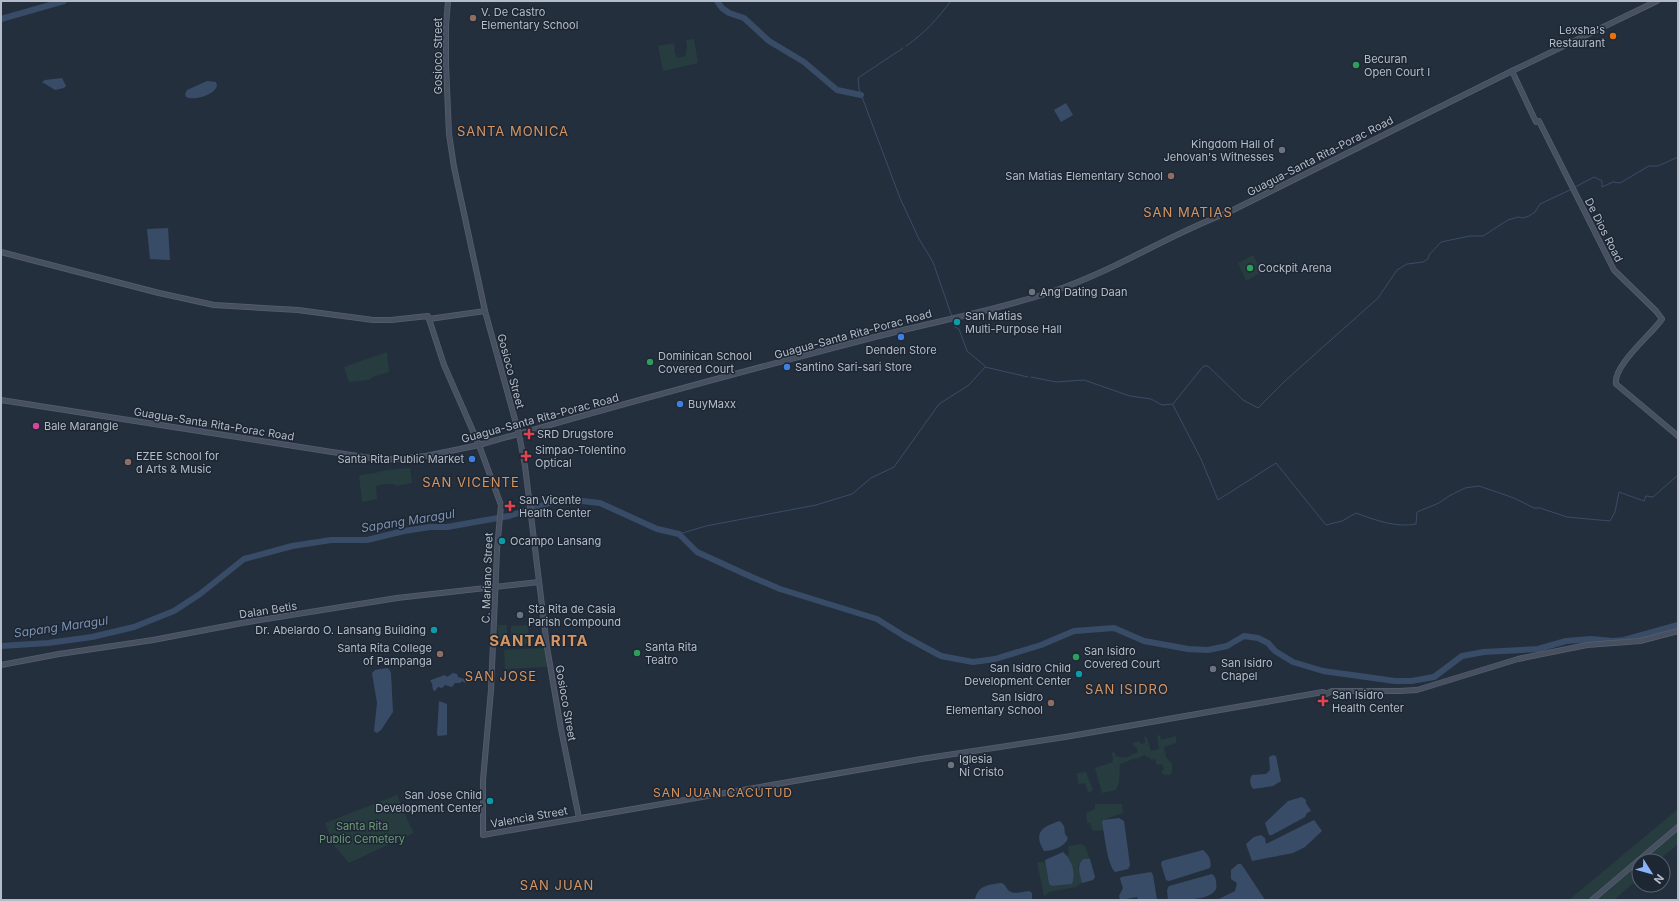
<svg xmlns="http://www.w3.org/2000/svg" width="1679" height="901" viewBox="0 0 1679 901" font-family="Inter,sans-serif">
<rect width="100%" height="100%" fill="#242f3e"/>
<!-- green -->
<g fill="#263c3f">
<polygon points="694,39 698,63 663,71 658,46 674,43 675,50 674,50 677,58 686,56 686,50 687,49 686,40"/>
<polygon points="1253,255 1262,272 1246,281 1238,263"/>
<polygon points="387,352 389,372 375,376 368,380 349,382 344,367"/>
<polygon points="410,468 412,483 396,486 395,484 385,484 376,486 377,499 362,502 359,475 375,473 387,470"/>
<rect x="498" y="625" width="9" height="20"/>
<polygon points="528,625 529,644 511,645 511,626"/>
<polygon points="546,648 547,667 505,669 504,650"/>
<path d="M1157 735 1160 736 1161 740 1176 736V743L1164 747 1166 757 1172 764V773L1168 776 1167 774 1165 775 1161 772 1164 769 1162 764 1157 765 1155 759 1151 760 1149 757H1147L1145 755 1136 759V758L1120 764 1119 783 1116 790 1102 793 1095 768 1113 762 1112 753 1114 751 1116 756C1125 759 1128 757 1135 753L1136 754 1138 752 1137 748 1133 745V743L1139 741 1141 744 1145 743 1144 736 1147 738 1151 751 1159 749Z"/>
<polygon points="1086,772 1093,790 1088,793 1085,783 1078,784 1077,773"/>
<polygon points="397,795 407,819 414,833 349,863 333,844 325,823"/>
<polygon points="1095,804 1122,804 1123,813 1103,820 1102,823 1104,830 1096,831 1092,830 1090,823 1087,823 1086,813 1095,809"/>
<polygon points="1678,809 1678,844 1658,861 1639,861 1639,878 1614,900 1569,900"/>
<path d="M1081 844 1085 846 1090 859H1083L1078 866 1082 883 1076 887 1049 892 1044 896C1042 884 1039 874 1037 862H1045L1049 884 1053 886 1072 884 1071 862 1067 857 1069 854 1068 846Z"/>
</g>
<!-- water -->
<g fill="#394c67">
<polygon points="62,78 66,86 64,88 55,90 42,82 45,80"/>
<path d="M207 81 216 82 217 86C214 95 195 101 186 97L185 94 187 90Z"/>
<polygon points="1066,103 1073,115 1061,122 1054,110"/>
<polygon points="168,228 170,260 150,259 147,229"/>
<polygon points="387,668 389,669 391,673 393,712 381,730 377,733 374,731 377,703 372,673 375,670"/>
<polygon points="453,673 457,674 458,677 464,679 466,683 462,681 460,683 455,683 452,687 445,685 442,688 438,687 435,691 433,690 432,683 430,681 431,680 445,675 447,677"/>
<polygon points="439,701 447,704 447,735 438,736 437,734"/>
<path d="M1273 755 1276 756 1281 781 1273 786 1253 789C1250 785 1249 779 1252 775L1266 774 1270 770 1269 757Z"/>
<polygon points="1302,797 1306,800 1306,803 1311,811 1307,813 1305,817 1272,835 1269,835 1265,823 1288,801"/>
<path d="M1119 818 1124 821 1130 865 1128 869 1115 872C1107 864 1105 836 1102 823L1103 820Z"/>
<polygon points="1314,820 1322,831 1305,847 1293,853 1252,861 1246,844 1254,837 1261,835 1265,838 1266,844"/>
<path d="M1060 821 1064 826 1065 834 1068 838C1065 847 1052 851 1044 851 1033 832 1042 827 1060 821Z"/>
<path d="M1203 850C1209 855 1212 861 1210 868L1169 881 1166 880 1161 864 1162 861Z"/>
<path d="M1063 852C1072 859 1076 873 1072 884L1052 886 1049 884 1045 860Z"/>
<path d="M1083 859H1090L1095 877 1093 880 1082 883C1080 874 1076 866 1083 859Z"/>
<polygon points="1238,864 1241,864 1244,868 1265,900 1217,900 1235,891 1237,883 1231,879 1231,870"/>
<polygon points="1151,872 1153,875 1157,900 1138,900 1137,897 1120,900 1119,896 1123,888 1120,879 1121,877"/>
<path d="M1212 874 1215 877C1216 880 1217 886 1216 889 1211 901 1180 900 1168 900L1167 890 1169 886Z"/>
<path d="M1001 883C1005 884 1005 886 1008 890 1012 895 1023 892 1029 891L1032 893V900H975C978 885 988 885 1001 883Z"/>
</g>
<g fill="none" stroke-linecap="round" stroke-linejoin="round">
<!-- stream -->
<g stroke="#394c67" stroke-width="1">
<path d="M906 46C925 33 937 19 951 1"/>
<polyline points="903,48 858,78 859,89 900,198 919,239 933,262 952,317"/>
<polyline points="1575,187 1594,177 1602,181 1602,187 1613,182 1620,183 1649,166 1658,166 1678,157"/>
<polyline points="952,320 955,327 959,329 967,351 985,366"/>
<polyline points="1031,377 1056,382 1084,380 1130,396 1151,399 1162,405 1173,404 1201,369 1204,366 1208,366 1243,400 1258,408 1286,380 1378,298 1397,270 1407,264 1423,262 1428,259 1429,255 1441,242 1470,236 1483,236 1508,220 1518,217 1523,218 1529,216 1535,212 1540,204 1572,189"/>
<path d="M1173 405 1201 459 1218 500 1276 463 1326 525 1342 521 1356 513C1375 520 1396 528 1416 524L1417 512 1439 503 1449 496 1465 488 1479 486 1514 498 1534 508H1540L1567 517 1610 521 1615 512 1619 492 1644 501 1646 496 1653 497 1678 475"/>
<polyline points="679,534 706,526 816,505 852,494 871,478 894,467 939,404 969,385 985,367 1028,377"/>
</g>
<!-- river -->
<g stroke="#394c67" stroke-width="6">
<polyline points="717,1 722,8 729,13 744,18 769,41 804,62 837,90 861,95"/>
<polyline points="1,19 64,1"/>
<polyline points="1,646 48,643 92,637 134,627 174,611 200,594 244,559 292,546 331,540 367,540 404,531 430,527 447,527 509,516 553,502 573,500 600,503 657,529 679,534 697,552 745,574 780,589 877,619 904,636 941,656 973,662 995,659 1041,645 1074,631 1114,628 1144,641 1188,649 1208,650 1227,646 1244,636 1258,638 1268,643 1275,651 1293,662 1323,671 1395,681 1411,681 1434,677 1462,656 1484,652 1538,649 1566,641 1591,639 1613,641 1624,640 1678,625"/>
</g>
<defs>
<g id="secondary">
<polyline points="448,1 446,26 446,65 449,134 454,167 485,311 519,434 525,466 547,647 561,729 579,818"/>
<path d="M1512 71 1536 122 1539 121 1614 270 1656 311 1662 319C1652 334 1613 365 1616 384L1678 436"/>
<polyline points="1,252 159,293 214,305 298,310 373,320 391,320 428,316 444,365 479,445 501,505 497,550 491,690 483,780 483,835 921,759 1065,737 1323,692 1326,694 1332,691 1399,691 1417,690 1518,659 1587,645 1640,641 1678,631"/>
<polyline points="429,319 485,311"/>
<path d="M1 400 383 460 426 456 479 445C609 408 740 372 871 338 932 322 995 311 1054 291 1114 271 1168 235 1227 213L1512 71 1657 1"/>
<polyline points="1,665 59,654 153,640 242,623 397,598 539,582"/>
<polyline points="1592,900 1678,827"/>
</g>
</defs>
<!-- secondary casing -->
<use href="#secondary" stroke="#565f6c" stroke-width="6"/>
<!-- secondary -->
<use href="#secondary" stroke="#465061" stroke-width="4.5"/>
</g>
<!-- markers -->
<g fill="#8d6e63" stroke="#1d2633" stroke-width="1.5">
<circle cx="473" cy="18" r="4"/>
<circle cx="1171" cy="176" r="4"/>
<circle cx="128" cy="462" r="4"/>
<circle cx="440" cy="654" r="4"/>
<circle cx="1051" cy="703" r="4"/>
</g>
<circle fill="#e8710a" stroke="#1d2633" stroke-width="1.5" cx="1613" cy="36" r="4"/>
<g fill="#2e9e5b" stroke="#1d2633" stroke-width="1.5">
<circle cx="1356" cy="65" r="4"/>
<circle cx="1250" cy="268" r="4"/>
<circle cx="650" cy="362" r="4"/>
<circle cx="637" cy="653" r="4"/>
<circle cx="1076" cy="657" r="4"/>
</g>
<g fill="#6b7280" stroke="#1d2633" stroke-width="1.5">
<circle cx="1282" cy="150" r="4"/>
<circle cx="1032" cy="292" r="4"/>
<circle cx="520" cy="615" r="4"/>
<circle cx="1213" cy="669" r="4"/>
<circle cx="951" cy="765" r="4"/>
</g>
<g fill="#0f9aa8" stroke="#1d2633" stroke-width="1.5">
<circle cx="957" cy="322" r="4"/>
<circle cx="502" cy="541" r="4"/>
<circle cx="434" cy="630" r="4"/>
<circle cx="1079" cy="674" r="4"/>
<circle cx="490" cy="801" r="4"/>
</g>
<g fill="#3f7fe0" stroke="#1d2633" stroke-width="1.5">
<circle cx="901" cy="337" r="4"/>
<circle cx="787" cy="367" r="4"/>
<circle cx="680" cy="404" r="4"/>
<circle cx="472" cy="459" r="4"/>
</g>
<circle fill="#d1479c" stroke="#1d2633" stroke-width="1.5" cx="36" cy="426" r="4"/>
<g fill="#e0444e" stroke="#1d2633" stroke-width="1.5">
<path d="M527 428h4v4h4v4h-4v4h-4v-4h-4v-4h4z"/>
<path d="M524 450h4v4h4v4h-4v4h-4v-4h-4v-4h4z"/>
<path d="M508 500h4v4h4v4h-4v4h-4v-4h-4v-4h4z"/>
<path d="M1321 695h4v4h4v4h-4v4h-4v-4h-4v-4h4z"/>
</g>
<g text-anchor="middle" stroke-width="3" stroke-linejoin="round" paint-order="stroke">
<!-- poi labels -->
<g font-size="11" fill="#b4bcc9" stroke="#1d2633" text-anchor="start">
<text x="481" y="16">V. De Castro<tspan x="481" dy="13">Elementary School</tspan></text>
<text x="1605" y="34" text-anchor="end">Lexsha's<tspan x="1605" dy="13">Restaurant</tspan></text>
<text x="1364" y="63">Becuran<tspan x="1364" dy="13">Open Court I</tspan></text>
<text x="1274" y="148" text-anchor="end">Kingdom Hall of<tspan x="1274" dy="13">Jehovah's Witnesses</tspan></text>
<text x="1163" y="180" text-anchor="end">San Matias Elementary School</text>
<text x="1258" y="272">Cockpit Arena</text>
<text x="1040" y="296">Ang Dating Daan</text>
<text x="965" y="320">San Matias<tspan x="965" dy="13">Multi-Purpose Hall</tspan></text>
<text x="901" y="354" text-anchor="middle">Denden Store</text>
<text x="658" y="360">Dominican School<tspan x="658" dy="13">Covered Court</tspan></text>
<text x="795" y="371">Santino Sari-sari Store</text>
<text x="688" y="408">BuyMaxx</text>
<text x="44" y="430">Bale Marangle</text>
<text x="537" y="438">SRD Drugstore</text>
<text x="535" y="454">Simpao-Tolentino<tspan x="535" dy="13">Optical</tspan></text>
<text x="136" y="460">EZEE School for<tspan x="136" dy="13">d Arts &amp; Music</tspan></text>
<text x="464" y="463" text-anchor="end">Santa Rita Public Market</text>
<text x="519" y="504">San Vicente<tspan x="519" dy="13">Health Center</tspan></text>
<text x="510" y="545">Ocampo Lansang</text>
<text x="528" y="613">Sta Rita de Casia<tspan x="528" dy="13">Parish Compound</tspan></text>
<text x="426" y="634" text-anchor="end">Dr. Abelardo O. Lansang Building</text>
<text x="645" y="651">Santa Rita<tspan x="645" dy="13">Teatro</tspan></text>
<text x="432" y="652" text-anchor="end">Santa Rita College<tspan x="432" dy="13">of Pampanga</tspan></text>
<text x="1084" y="655">San Isidro<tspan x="1084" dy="13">Covered Court</tspan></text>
<text x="1221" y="667">San Isidro<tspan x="1221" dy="13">Chapel</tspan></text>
<text x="1071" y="672" text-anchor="end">San Isidro Child<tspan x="1071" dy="13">Development Center</tspan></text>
<text x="1332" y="699">San Isidro<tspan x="1332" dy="13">Health Center</tspan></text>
<text x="1043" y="701" text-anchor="end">San Isidro<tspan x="1043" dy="13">Elementary School</tspan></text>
<text x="959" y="763">Iglesia<tspan x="959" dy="13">Ni Cristo</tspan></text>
<text x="482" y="799" text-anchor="end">San Jose Child<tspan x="482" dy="13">Development Center</tspan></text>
</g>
<!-- street labels -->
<g font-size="11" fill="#b4bcc9" stroke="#1d2633">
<text transform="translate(438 56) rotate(-90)" y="4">Gosioco Street</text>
<text transform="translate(1320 156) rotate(-27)" y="4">Guagua-Santa Rita-Porac Road</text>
<text transform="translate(1604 230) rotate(63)" y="4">De Dios Road</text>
<text transform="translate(853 334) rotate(-15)" y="4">Guagua-Santa Rita-Porac Road</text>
<text transform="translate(511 371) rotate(75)" y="4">Gosioco Street</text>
<text transform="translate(540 418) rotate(-15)" y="4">Guagua-Santa Rita-Porac Road</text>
<text transform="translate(214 424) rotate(9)" y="4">Guagua-Santa Rita-Porac Road</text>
<text transform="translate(487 578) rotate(-88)" y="4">C. Mariano Street</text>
<text transform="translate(268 610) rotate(-9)" y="4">Dalan Betis</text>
<text transform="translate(566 703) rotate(80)" y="4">Gosioco Street</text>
<text transform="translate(529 817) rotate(-10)" y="4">Valencia Street</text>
</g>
<!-- park labels -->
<g font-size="11" fill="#6b9a76" stroke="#1d2633">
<text x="362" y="830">Santa Rita<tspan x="362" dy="13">Public Cemetery</tspan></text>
</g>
<!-- water labels -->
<g font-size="12" font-style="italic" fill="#7c92b1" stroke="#1d2633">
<text transform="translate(408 521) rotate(-9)" y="4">Sapang Maragul</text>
<text transform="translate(61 627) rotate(-8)" y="4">Sapang Maragul</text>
</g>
<!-- neighbourhood labels -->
<g font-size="12" letter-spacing="1" fill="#d59563" stroke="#1d2633">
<text x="723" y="797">SAN JUAN CACUTUD</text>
</g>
<!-- quarter labels -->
<g font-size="13" letter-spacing="1" fill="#d59563" stroke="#1d2633">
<text x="513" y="136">SANTA MONICA</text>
<text x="1188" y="217">SAN MATIAS</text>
<text x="471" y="487">SAN VICENTE</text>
<text x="501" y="681">SAN JOSE</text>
<text x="1127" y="694">SAN ISIDRO</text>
<text x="557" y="890">SAN JUAN</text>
</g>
<!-- district labels -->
<g font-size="15" font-weight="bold" letter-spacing="1" fill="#d59563" stroke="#1d2633">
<text x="539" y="646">SANTA RITA</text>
</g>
</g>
<!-- border -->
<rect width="1679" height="901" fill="none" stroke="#b4bcc9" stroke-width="4"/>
<!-- north arrow -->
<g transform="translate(1651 873) rotate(127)"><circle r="19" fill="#1d2633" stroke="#59626f"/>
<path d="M0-3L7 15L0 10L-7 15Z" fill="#8ab4f8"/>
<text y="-6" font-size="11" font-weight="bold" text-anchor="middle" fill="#b4bcc9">N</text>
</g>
</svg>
